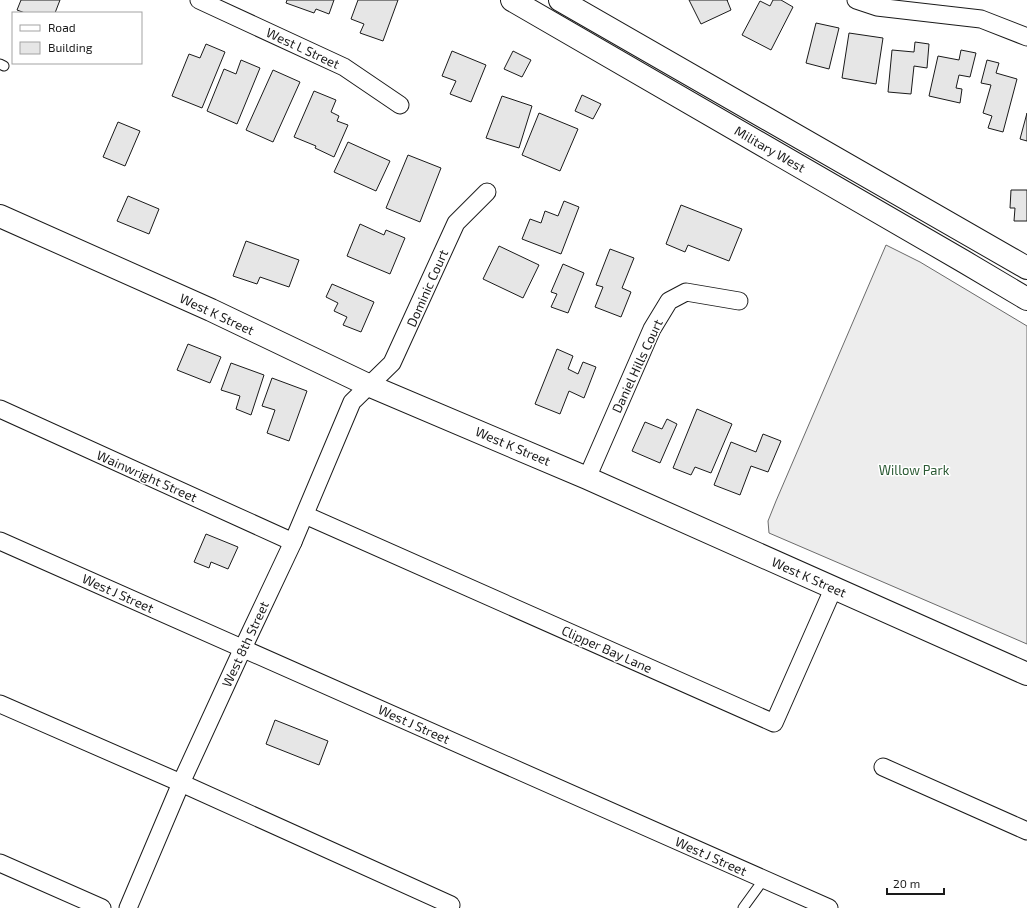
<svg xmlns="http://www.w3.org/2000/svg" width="1027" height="908" viewBox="0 0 1027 908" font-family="'Exo 2',sans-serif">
<rect width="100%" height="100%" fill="#fff"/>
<!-- built -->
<polygon fill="#ededed" stroke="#6a6a6a" points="886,245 920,262 1027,326 1027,644 769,533 768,521 776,501"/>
<!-- building -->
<g fill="#e6e6e6" stroke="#1a1a1a">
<polygon points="21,0 60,0 55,13 25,13 17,10"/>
<polygon points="287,0 334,0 329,14 316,9 314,13 286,3"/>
<polygon points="358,0 398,0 383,41 360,33 364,24 351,19"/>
<polygon points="689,0 728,0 727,0 731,10 701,24"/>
<polygon points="773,0 781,0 793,7 771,50 742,35 760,1 770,6"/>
<polygon points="816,23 839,28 829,69 806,63"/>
<polygon points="849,33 883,38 876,84 842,78"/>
<polygon points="915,42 929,44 927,68 914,66 911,94 888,92 892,50 914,52"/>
<polygon points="206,44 225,52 202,108 172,96 189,54 200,58"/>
<polygon points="961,50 976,53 970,77 959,75 956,88 962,89 960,103 929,96 938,56 959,60"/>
<polygon points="452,51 486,65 471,102 450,94 456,81 442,76"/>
<polygon points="513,51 531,60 522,77 504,69"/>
<polygon points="241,60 260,68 237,124 207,111 224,69 236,74"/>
<polygon points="987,60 999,63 996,73 1017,79 1003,132 988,128 992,116 983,113 991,85 981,83"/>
<polygon points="273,70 300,82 273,142 246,130"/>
<polygon points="314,91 336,100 331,112 339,116 337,121 348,125 334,157 315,148 316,146 294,137"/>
<polygon points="582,95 601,104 593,119 575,111"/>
<polygon points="502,96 532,106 519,148 486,138"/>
<polygon points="539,113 578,129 560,171 522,155"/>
<polygon points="1027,113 1027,141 1020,139"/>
<polygon points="118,122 140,131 125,166 103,157"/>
<polygon points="348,142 390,161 376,191 334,172"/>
<polygon points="408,155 441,168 420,222 386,208"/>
<polygon points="1011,190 1027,190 1027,221 1014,221 1015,208 1010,208"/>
<polygon points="128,196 159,209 149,234 117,221"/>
<polygon points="564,201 579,207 561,254 522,239 530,219 541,223 545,211 558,216"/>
<polygon points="681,205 742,229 729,261 688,245 685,252 666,244"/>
<polygon points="360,224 384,235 386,230 405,238 390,274 347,256"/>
<polygon points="246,241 299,260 289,287 260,277 257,284 233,276"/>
<polygon points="499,246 539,265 523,298 483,279"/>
<polygon points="610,249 634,258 622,288 631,292 621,317 595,307 603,287 596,285"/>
<polygon points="563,264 584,273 568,313 551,307 557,294 551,292"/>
<polygon points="332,284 374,302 361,332 343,325 347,317 334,311 338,303 326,297"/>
<polygon points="188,344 221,357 210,383 177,370"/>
<polygon points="557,349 573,356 568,369 578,374 583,362 596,367 584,398 569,391 560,414 535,404"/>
<polygon points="231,363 264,375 251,415 236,409 240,396 221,390"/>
<polygon points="272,378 307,391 289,441 267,433 275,410 262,406"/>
<polygon points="697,409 732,424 711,473 695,467 691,475 673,468"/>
<polygon points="667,419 677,424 660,463 632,451 645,422 662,429"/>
<polygon points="763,434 781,441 768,472 751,466 740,495 714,485 731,442 756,452"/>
<polygon points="206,534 238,547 228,569 211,562 209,568 194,562"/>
<polygon points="275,720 328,741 319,765 266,744"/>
</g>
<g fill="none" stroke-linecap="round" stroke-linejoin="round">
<defs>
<g id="lane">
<polyline points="0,64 4,66"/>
<polyline points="743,908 764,879"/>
</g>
<g id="street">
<polyline points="199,0 344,67 400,105"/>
<polyline points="856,0 877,7 981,19 1027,37"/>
<polyline points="0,409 293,542"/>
<polyline points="587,478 652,329 669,301 686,292 739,301"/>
<polyline points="305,515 774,723 834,587"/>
<polyline points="0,541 829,908"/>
<polyline points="0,704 181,783 451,905"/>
<polyline points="883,767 1027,831"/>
<polyline points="0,863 102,908"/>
<polyline points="128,908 181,783 243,648 293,542 352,402 392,363 456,223 487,192"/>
</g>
<g id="secondary">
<polyline points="512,0 963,261 1027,299"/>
<polyline points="560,0 1027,268"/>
<polyline points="0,216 211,310 368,385 587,478 1027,674"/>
</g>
</defs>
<!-- lane casing -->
<use href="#lane" stroke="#1a1a1a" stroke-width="11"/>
<!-- street casing -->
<use href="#street" stroke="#1a1a1a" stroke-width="19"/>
<!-- secondary casing -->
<use href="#secondary" stroke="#1a1a1a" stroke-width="24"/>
<!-- lane -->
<use href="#lane" stroke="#fff" stroke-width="9"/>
<!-- street -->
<use href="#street" stroke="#fff" stroke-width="17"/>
<!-- secondary -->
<use href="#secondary" stroke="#fff" stroke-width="22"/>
</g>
<g text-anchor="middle" stroke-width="3" stroke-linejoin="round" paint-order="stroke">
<!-- street labels -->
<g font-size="13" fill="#1a1a1a" stroke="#fff">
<text transform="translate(303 48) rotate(25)" y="5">West L Street</text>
<text transform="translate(770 149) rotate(30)" y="5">Military West</text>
<text transform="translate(427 288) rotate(-66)" y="5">Dominic Court</text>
<text transform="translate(217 314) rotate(25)" y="5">West K Street</text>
<text transform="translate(637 366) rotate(-65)" y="5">Daniel Hills Court</text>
<text transform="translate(513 446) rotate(23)" y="5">West K Street</text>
<text transform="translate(147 476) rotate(24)" y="5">Wainwright Street</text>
<text transform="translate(809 577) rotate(24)" y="5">West K Street</text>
<text transform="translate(118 593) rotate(24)" y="5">West J Street</text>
<text transform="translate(245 644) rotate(-65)" y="5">West 8th Street</text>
<text transform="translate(607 649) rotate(24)" y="5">Clipper Bay Lane</text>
<text transform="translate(414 724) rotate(24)" y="5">West J Street</text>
<text transform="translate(711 856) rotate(24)" y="5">West J Street</text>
</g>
<!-- park labels -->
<g font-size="13" fill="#2b5a34" stroke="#fff">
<text x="914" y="475">Willow Park</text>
</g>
</g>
<!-- legend -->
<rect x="12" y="12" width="130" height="52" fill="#ffffff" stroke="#a3a3a3"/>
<rect x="20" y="25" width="20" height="6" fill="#ffffff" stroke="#a3a3a3"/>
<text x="48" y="32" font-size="12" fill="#1a1a1a">Road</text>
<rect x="20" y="42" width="20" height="12" fill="#e6e6e6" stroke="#a3a3a3"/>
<text x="48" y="52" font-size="12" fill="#1a1a1a">Building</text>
<!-- scale -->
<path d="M887 888v6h57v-6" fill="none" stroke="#1a1a1a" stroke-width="2"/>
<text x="893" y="888" font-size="12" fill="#1a1a1a" stroke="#ffffff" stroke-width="3" paint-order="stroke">20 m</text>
</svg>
